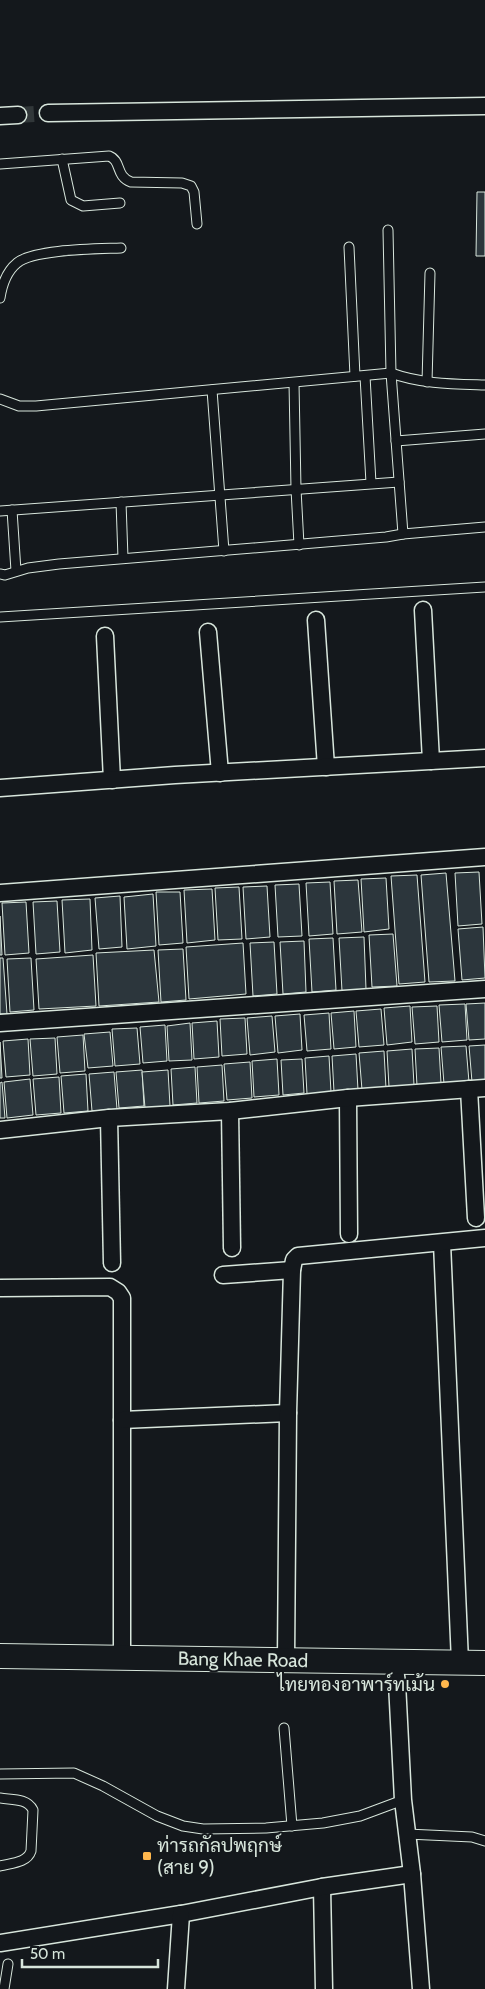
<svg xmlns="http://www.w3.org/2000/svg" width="485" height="1989" viewBox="0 0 485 1989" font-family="Cabin,Sarabun,sans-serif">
<rect width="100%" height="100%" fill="#14181c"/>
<!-- building -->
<g fill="#2c363c" stroke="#d8e6dc">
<polygon points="477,192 485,192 485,256 476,256"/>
<polygon points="479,872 482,924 458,926 455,873"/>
<polygon points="446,873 455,981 429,982 421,875"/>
<polygon points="417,875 425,982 399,984 391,876"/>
<polygon points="386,878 389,929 364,932 361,879"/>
<polygon points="358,880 362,932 337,934 334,881"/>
<polygon points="330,882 333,934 309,936 306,883"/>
<polygon points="299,884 302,936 278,937 275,885"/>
<polygon points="267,886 270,937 246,939 243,887"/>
<polygon points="239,887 242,939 218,940 215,888"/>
<polygon points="212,889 215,940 187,943 184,890"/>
<polygon points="156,892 180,892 183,943 159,945"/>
<polygon points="153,894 156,946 127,949 124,897"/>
<polygon points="120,896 122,947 99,949 95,898"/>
<polygon points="90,899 92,950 65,953 62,900"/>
<polygon points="57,901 60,952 36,954 33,902"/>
<polygon points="26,902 29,953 5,955 2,903"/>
<polygon points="0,916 2,955 0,955"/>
<polygon points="483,927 485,978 462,980 458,929"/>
<polygon points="393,934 397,986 372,987 369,935"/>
<polygon points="364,937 366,989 342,991 339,938"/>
<polygon points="333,938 336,990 312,992 309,939"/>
<polygon points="304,941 306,992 283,994 280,942"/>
<polygon points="274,942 277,994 253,996 250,943"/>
<polygon points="243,943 246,994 189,999 186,947"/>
<polygon points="183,949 186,1000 161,1002 158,950"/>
<polygon points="154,950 159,1002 99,1006 96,953"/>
<polygon points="93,955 96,1006 39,1009 36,959"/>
<polygon points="0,958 3,958 7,1014 0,1014"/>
<polygon points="31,958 34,1010 10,1012 7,959"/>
<polygon points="485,1003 485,1039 469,1040 466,1004"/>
<polygon points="465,1004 467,1040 442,1042 439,1005"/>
<polygon points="410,1006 412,1042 387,1045 384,1008"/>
<polygon points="437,1006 439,1042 415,1044 412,1007"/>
<polygon points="381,1009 384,1045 359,1047 356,1011"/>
<polygon points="354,1011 356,1047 334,1049 331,1013"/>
<polygon points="329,1013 331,1049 307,1051 304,1015"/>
<polygon points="300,1014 302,1050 278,1053 275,1016"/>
<polygon points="272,1016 275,1052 250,1055 247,1018"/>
<polygon points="245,1018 247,1054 222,1056 220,1019"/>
<polygon points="217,1021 219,1057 194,1059 192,1023"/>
<polygon points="190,1023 192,1060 169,1061 167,1026"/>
<polygon points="165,1025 167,1061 143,1063 140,1027"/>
<polygon points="137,1028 140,1064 115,1066 112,1029"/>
<polygon points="110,1032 113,1066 88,1068 84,1034"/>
<polygon points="83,1035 85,1071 60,1073 57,1037"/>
<polygon points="55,1038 57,1074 33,1076 30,1039"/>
<polygon points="28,1039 30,1075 6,1077 3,1041"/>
<polygon points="0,1042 2,1078 0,1078"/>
<polygon points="485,1045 485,1081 472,1082 469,1046"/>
<polygon points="466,1046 469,1082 444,1084 441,1047"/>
<polygon points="439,1048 441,1083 417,1086 415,1049"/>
<polygon points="412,1049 414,1085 389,1087 387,1051"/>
<polygon points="384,1051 386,1088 362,1090 359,1053"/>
<polygon points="356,1054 358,1090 334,1092 332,1056"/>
<polygon points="329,1056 331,1092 307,1094 305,1058"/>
<polygon points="277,1059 279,1095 254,1097 252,1061"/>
<polygon points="302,1059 304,1093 283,1095 281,1060"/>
<polygon points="250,1062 252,1098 227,1100 224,1064"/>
<polygon points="222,1065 224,1101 199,1103 197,1067"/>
<polygon points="195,1067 197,1103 173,1105 171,1069"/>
<polygon points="142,1070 144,1106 119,1108 116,1072"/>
<polygon points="168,1070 170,1106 145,1108 142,1072"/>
<polygon points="114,1072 117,1109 92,1111 89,1074"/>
<polygon points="86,1074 88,1111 64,1113 61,1076"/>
<polygon points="59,1077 61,1113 36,1115 33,1079"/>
<polygon points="30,1079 33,1115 7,1118 4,1082"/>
<polygon points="2,1082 5,1118 0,1118 0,1083"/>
</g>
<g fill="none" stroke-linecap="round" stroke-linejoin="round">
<!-- street-tunnel -->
<polyline stroke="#313739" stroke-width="16" stroke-dasharray="16 8" stroke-linecap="butt" points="18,115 48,113"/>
<defs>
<g id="lane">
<polyline points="62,159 71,200 83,206 120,203"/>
<path d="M0 164 109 156C122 161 115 176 131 182L182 183 191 186 194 192 197 224"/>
<polyline points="388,230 391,373 403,534 485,527"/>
<polyline points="349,247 355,376"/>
<path d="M0 298C2 285 6 272 17 263 33 249 98 249 121 248"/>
<polyline points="365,376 371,483"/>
<polyline points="427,382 430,273"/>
<polyline points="294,383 296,489 299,545"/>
<polyline points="212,390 224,551"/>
<path d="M0 399 19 406H36L391 373C421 384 453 384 485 385"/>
<polyline points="396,441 485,434"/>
<polyline points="121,502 123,558"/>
<polyline points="12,510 16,571"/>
<polyline points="0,511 399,482"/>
<polyline points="0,574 5,575 28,568 59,564 386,537 403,534"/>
<polyline points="0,617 485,587"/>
<polyline points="284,1728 292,1826"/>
<polyline points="0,1774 74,1773 103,1786 157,1816 183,1826 203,1829 266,1828 323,1823 360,1816 403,1800"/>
<path d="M0 1798C12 1800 27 1798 33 1810L31 1851C27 1863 11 1863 0 1866"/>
<polyline points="407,1834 472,1837 485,1841"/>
<polyline points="4,1989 8,1964"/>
</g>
<g id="street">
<polyline points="48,113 485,106"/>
<polyline points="0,116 18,115"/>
<polyline points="423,610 431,761"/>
<polyline points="316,620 326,767"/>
<polyline points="208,632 220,773"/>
<polyline points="105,636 112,780"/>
<polyline points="0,788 175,775 485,758"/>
<polyline points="0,893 485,857"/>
<polyline points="0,1023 485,989"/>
<polyline points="469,1089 476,1218"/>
<polyline points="348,1098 349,1234"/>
<polyline points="230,1111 232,1248"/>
<polyline points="109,1118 112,1263"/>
<polyline points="0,1130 109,1118 230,1111 348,1098 485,1088"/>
<polyline points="442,1243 460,1662"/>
<polyline points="223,1275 292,1270"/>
<polyline points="0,1288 110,1287 118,1292 122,1298 122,1657"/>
<polyline points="122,1420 288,1413"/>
<polyline points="286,1660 288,1413 292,1270 294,1260 298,1256 485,1238"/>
<polyline points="394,1661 397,1683 403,1800 412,1874 421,1989"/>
<polyline points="322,1887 324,1989"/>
<polyline points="0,1943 181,1914 322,1887 412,1874"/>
<polyline points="176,1989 181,1914"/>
</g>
<polyline id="secondary" points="0,1656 485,1663"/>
</defs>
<!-- lane casing -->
<use href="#lane" stroke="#d8e6dc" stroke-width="11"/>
<!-- street casing -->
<use href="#street" stroke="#d8e6dc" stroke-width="19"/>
<!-- secondary casing -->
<use href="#secondary" stroke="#d8e6dc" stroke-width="26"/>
<!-- lane -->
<use href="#lane" stroke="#14181c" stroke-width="9"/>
<!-- street -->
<use href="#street" stroke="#14181c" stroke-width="16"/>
<!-- secondary -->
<use href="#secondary" stroke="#14181c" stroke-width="24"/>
</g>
<!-- markers -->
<g fill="#ffb74d" stroke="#14181c" stroke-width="2">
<circle cx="445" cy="1684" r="5"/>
<rect x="142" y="1851" width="10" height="10" rx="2.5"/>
</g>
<g text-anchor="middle" stroke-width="4" stroke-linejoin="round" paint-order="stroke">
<!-- street labels -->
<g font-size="19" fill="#d8e6dc" stroke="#14181c">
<text transform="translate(243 1659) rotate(1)" y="7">Bang Khae Road</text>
</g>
<!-- poi labels -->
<g font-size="19" fill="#d8e6dc" stroke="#14181c" text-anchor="end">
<text x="435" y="1691">ไทยทองอาพาร์ทเม้น</text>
<text x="157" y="1852" text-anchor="start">ท่ารถกัลปพฤกษ์<tspan x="157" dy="22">(สาย 9)</tspan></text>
</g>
</g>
<!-- scale -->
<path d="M22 1959v8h136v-8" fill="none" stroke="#d8e6dc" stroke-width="2.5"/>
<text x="30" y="1959" font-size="15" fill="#d8e6dc" stroke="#14181c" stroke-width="4" paint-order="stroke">50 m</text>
</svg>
